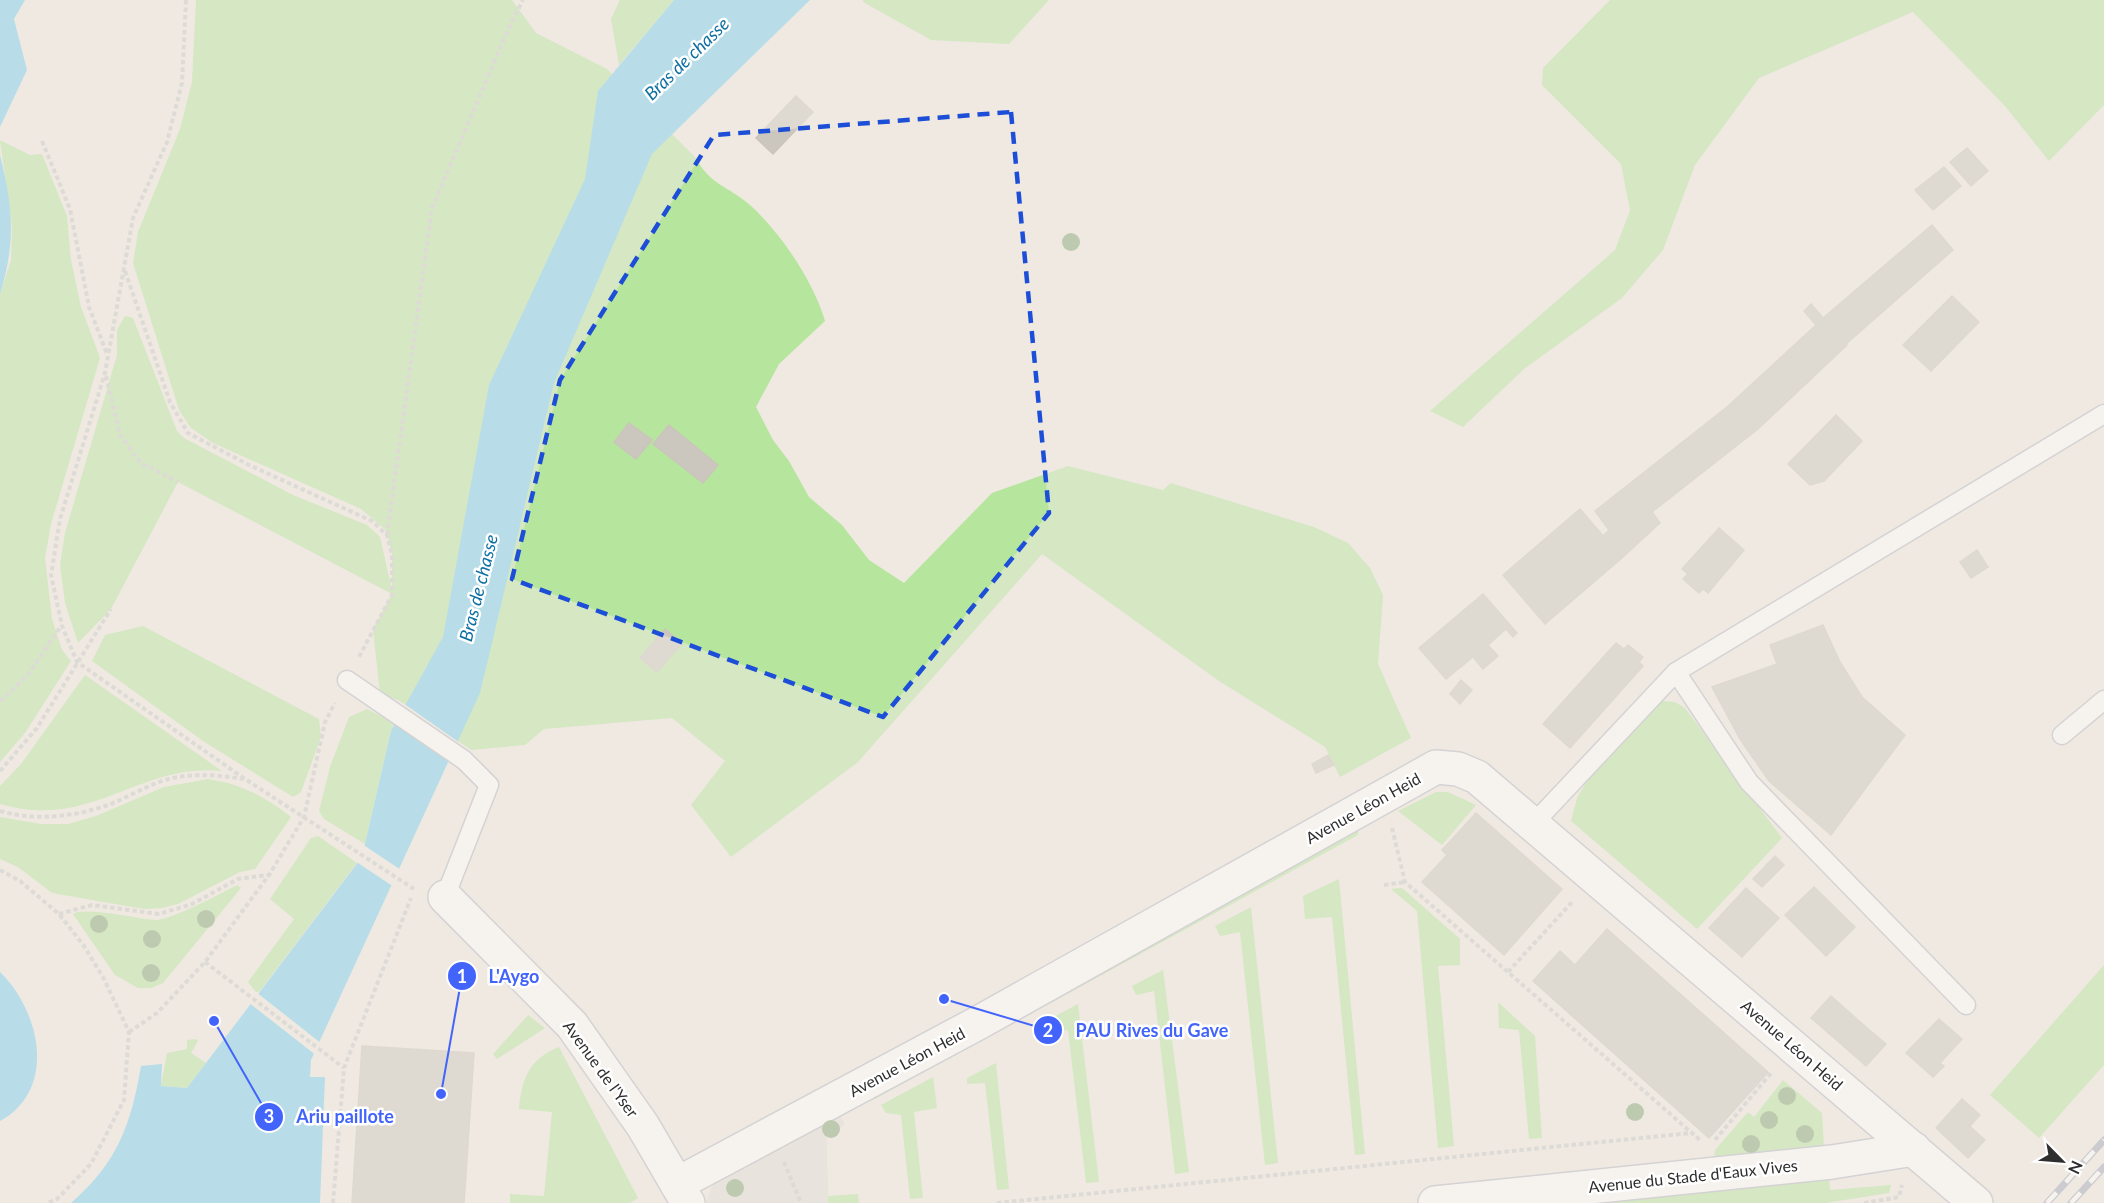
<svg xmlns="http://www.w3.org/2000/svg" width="2104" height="1203" viewBox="0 0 2104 1203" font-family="Lato,sans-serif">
<rect width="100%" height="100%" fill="#efe9e1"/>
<!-- green -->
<g fill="#b6e59e">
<path d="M196 0H512L536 33 607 69 695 157C711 186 727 185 750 205 780 232 814 282 825 321L779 364 756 407 773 440 789 461 809 497 842 525 869 560 904 583 992 493 1068 466 1163 490 1171 483 1314 527 1348 543 1370 568 1383 595 1378 664 1411 738 1340 777 1325 747 1219 681 1042 554 858 762 731 857 691 805 725 761 672 718 544 729 525 745 471 750 400 701 380 694 373 629 392 594 178 482 111 609 78 643 65 603 60 565 65 533 117 355V330L125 316 133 318 177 431 184 438 293 495 367 525 380 537 392 590V555L387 531 361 509 213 443 191 428 179 410 133 263 138 232 180 129 192 82Z"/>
<polygon points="620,0 674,0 619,65 611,19"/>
<polygon points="863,0 1049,0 1009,44 931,40 863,2"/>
<polygon points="1610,0 2104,0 2104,105 2049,161 2005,106 1913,12 1759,78 1695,165 1663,250 1622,298 1524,369 1463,427 1430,411 1615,250 1630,210 1621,164 1542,85 1543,68"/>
<polygon points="0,140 30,155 42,154 67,216 71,260 81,307 100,358 51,524 45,558 52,619 62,650 71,661 25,733 0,762 0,294 11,260 12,227"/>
<polygon points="143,626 319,719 321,737 301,792 293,797 203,741 92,661 105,635"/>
<path d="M85 675 222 771C140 762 91 831 0 804V786L21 764Z"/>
<polygon points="1662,701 1675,702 1685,708 1782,838 1697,929 1571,821 1577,798 1596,766 1654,705"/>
<polygon points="367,709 395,723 391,731 365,844 324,819 319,811 330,767 349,717"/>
<path d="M208 779C241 784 264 796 291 817L255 869 240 872 178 904 162 908 144 909 52 893 18 867 0 859V817L41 824H68L96 816 164 787Z"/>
<polygon points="1436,792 1448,792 1476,805 1442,845 1398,811"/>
<polygon points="1358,821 1358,835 875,1099 872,1088"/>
<polygon points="318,836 357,863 259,992 256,992 248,982 294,919 270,899 311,838"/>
<polygon points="1339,879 1365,1154 1355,1155 1332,917 1305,919 1303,896"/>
<path d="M237 885 241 888 163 983 151 988H138L115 975 73 914C84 906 139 919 156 920 171 920 222 893 237 885Z"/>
<polygon points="1402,888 1460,939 1460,965 1438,966 1454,1146 1438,1148 1417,911 1391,889"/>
<polygon points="1251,907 1278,1163 1265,1165 1240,932 1220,936 1215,926"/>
<polygon points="2104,965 2104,1065 2039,1138 1990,1095"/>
<polygon points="1163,970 1189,1172 1175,1174 1154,991 1136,995 1132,986"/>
<polygon points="1498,1002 1535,1036 1542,1138 1529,1139 1519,1030 1499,1028"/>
<polygon points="1078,1004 1099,1182 1086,1183 1068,1030 1053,1032 1050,1019"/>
<polygon points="528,1015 545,1028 497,1059 493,1054"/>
<polygon points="196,1039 198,1041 191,1053 206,1063 187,1088 161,1086 167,1053 187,1049 187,1040"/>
<path d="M559 1047 638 1198 630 1203H510V1194L544 1196 552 1112 519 1109C522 1078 529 1059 559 1047Z"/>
<polygon points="996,1063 1009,1189 997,1190 985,1083 967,1084 967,1078"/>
<polygon points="933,1077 937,1108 914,1112 923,1198 910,1199 901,1115 886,1113 881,1105"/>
<polygon points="1783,1080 1822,1113 1824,1147 1714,1158 1715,1150 1748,1112 1754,1117"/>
<polygon points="843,1120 844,1125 826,1135 828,1196 858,1194 859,1203 823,1203 806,1152"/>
<polygon points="1829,1180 1830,1190 1891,1185 1889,1193 1825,1203 1587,1203"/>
</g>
<!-- plaza -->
<polygon fill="#dfdcd8" points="838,1108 844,1125 826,1135 828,1203 706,1203 716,1175"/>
<!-- water -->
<g fill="#75cff0">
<polygon points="0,0 25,0 14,19 27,70 0,127"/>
<path d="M674 0H810L652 154 554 383 480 693 311 1060 310 1077H325L320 1203H71C117 1163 131 1125 141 1066L162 1064 161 1086 187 1088 362 857 391 731 443 637 489 385 585 179 598 91Z"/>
<path d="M0 155C13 207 16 243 0 294Z"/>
<path d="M0 972C40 1011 58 1089 0 1121Z"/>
</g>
<!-- pier -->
<g fill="#efe9e1">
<polygon points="403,703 460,743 451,762 393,721"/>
<polygon points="362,844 401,870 394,887 355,861"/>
<polygon points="256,992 322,1044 317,1056 248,1002"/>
</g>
<!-- building -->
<g fill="#cbc7bf" stroke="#cbc5ba" stroke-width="1.5">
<polygon points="796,96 813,112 773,154 756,138"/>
<polygon points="1967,148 1988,171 1971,186 1950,162"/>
<polygon points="1944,167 1961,186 1933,210 1915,190"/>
<polygon points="1932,225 1953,250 1846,344 1823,318"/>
<polygon points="1952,296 1979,322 1931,371 1903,345"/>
<polygon points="1811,304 1847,345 1758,429 1652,512 1660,523 1622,558 1603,536 1609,530 1595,511 1727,407 1816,325 1804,311"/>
<polygon points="1836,415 1862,441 1824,481 1810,485 1788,464"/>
<polygon points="629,423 652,440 636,459 614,442"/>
<polygon points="669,425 718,465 703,483 653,444"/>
<polygon points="1580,509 1622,558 1545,624 1503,575"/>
<polygon points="1719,528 1744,550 1708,593 1703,589 1699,593 1683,579 1688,574 1682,569"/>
<polygon points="1977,550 1988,567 1971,578 1960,562"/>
<polygon points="1483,594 1517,633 1513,637 1506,629 1488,645 1498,656 1483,669 1473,657 1446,679 1419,648"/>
<polygon points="1823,625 1840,662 1862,697 1905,735 1831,835 1769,781 1740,739 1712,687 1777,664 1770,645"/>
<polygon points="665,629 682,643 657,672 640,658"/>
<polygon points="1616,643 1624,649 1628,645 1643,657 1639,662 1643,666 1570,748 1543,724"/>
<polygon points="1461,680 1472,690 1460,704 1450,694"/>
<polygon points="1328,755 1334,765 1316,773 1312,764"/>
<polygon points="1476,813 1562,889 1504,955 1422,882 1447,855 1442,850"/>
<polygon points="1775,856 1784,865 1762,887 1753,879"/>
<polygon points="1814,887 1855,927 1826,956 1785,915"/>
<polygon points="1746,888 1779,918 1742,957 1709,928"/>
<polygon points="1607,929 1768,1072 1709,1138 1533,981 1560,951 1575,965"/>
<polygon points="1831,996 1859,1021 1840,1043 1811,1018"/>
<polygon points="1939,1019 1962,1039 1940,1063 1944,1066 1933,1077 1906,1053"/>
<polygon points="1859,1021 1886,1044 1866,1066 1840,1043"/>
<polygon points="362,1046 474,1053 464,1203 352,1203"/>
<polygon points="1962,1099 1980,1115 1970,1126 1952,1110"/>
<polygon points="1952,1110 1985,1140 1968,1158 1936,1128"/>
</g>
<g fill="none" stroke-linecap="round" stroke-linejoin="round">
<defs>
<g id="lane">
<polyline points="1676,672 1749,782 1966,1005"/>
<polyline points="347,680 464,760 489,785 445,897"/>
<polyline points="2062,735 2104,700"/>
<polyline points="1534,823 1676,672 2104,414"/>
</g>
<g id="street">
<polyline points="445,897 572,1025 643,1126 688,1203"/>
<polyline points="677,1184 978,1023 1436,767 1458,769 1477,777 1976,1203"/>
<polyline points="1435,1203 1832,1162 1914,1149"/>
</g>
</defs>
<!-- lane casing -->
<use href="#lane" stroke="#b4b7c1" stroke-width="21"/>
<!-- street casing -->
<use href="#street" stroke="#b4b7c1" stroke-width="36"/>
<!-- path -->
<g stroke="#c9c9c9" stroke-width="4" stroke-dasharray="4.5 3" stroke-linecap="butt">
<polyline points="186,0 182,83 167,142 133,218 105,373 60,519 51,575 62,626 77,662 245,779 414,889"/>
<polyline points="42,141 70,209 89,307 107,354"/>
<polyline points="125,271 170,402 188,433 249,465 372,521 387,535 392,555 392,595 359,657"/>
<polyline points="106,376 120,435 141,463 178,482"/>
<polyline points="387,535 432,208 510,25 523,0"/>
<polyline points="0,701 27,676 61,626"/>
<polyline points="0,771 37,728 111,609"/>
<path d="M0 811C36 821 73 817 108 805 127 798 144 787 162 781 189 772 217 775 244 779"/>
<polyline points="1392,828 1405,882 1701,1141"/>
<polyline points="0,870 20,881 59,914 84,946 104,979 129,1032 124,1100 91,1164 57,1199 47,1203"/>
<polyline points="1384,885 1405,882"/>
<polyline points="59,914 92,905 159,914 192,904 238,879 268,875"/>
<polyline points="205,962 344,1068"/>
<polyline points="1508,972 1573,901"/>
<polyline points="129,1032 157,1013 205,962 269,875 304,817 325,722 335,703"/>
<polyline points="1715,1140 1772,1072"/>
<polyline points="784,1162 801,1203"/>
<polyline points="333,1203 344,1068 411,898"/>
<polyline points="997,1203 1691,1133"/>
<polyline points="1864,1203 1899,1197 1902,1185"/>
</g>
<!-- lane -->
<use href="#lane" stroke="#fff" stroke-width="18"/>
<!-- street -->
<use href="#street" stroke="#fff" stroke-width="33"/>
<defs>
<g id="rail">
<polyline points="2047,1203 2104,1140"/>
<polyline points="2071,1203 2104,1167"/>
</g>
</defs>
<!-- rail casing -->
<use href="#rail" stroke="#a3a6b8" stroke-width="7"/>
<!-- rail -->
<use href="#rail" stroke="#fff" stroke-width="4.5" stroke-dasharray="14" stroke-linecap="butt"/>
</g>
<!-- trees -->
<g fill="#84a574">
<circle cx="1071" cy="242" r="9"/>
<circle cx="206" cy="919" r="9"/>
<circle cx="99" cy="924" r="9"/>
<circle cx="152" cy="939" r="9"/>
<circle cx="151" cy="973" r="9"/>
<circle cx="1787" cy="1096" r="9"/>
<circle cx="1635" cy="1112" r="9"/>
<circle cx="1769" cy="1120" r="9"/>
<circle cx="831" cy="1129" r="9"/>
<circle cx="1805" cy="1134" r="9"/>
<circle cx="1751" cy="1144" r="9"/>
<circle cx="735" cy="1188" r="9"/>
</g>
<!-- marked area -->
<path d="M0 0H2104V1203H0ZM1011 112 1049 513 883 717 512 579 560 380 714 135Z" fill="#efe9e1" fill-opacity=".55" fill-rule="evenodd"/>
<path fill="none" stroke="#1d4ed8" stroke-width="4.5" stroke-dasharray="12 8" stroke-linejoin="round" d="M1011 112 1049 513 883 717 512 579 560 380 714 135Z"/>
<g text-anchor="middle" stroke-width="5" stroke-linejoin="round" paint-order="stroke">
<!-- street labels -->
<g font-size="16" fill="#2e2e2e" stroke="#fff">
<text transform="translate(1363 808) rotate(-29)" y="6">Avenue Léon Heid</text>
<text transform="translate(1792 1045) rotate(41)" y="6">Avenue Léon Heid</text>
<text transform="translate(907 1062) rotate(-28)" y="6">Avenue Léon Heid</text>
<text transform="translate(601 1069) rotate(54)" y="6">Avenue de l'Yser</text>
<text transform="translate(1693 1176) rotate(-6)" y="6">Avenue du Stade d'Eaux Vives</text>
</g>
<!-- water labels -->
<g font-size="18" font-style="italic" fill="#0d6fa3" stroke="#fff">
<text transform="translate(687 59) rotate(-44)" y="6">Bras de chasse</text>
<text transform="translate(479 588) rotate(-76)" y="6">Bras de chasse</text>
</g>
</g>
<!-- callouts -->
<path fill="none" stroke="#4264fb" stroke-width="2" d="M441 1094L462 976M944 999L1048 1030M214 1021L269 1117"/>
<g fill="#4264fb" stroke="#fff" stroke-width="2">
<circle cx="441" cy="1094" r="6"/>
<circle cx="944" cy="999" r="6"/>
<circle cx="214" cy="1021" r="6"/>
<circle cx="462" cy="976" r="15"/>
<circle cx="1048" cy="1030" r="15"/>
<circle cx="269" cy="1117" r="15"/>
</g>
<g font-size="18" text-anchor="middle" font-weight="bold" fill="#fff">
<text x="462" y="983">1</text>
<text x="1048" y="1037">2</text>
<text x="269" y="1123">3</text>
</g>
<g font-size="18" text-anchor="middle" font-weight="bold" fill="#4264fb" stroke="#fff" stroke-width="5" stroke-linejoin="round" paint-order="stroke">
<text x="514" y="983">L'Aygo</text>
<text x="1152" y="1037">PAU Rives du Gave</text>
<text x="345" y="1123">Ariu paillote</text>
</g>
<!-- north arrow -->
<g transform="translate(2062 1161) rotate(115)" stroke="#ffffff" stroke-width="4.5" paint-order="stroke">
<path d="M0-4.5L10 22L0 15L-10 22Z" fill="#2e2e2e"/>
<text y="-9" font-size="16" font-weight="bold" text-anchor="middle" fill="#2e2e2e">N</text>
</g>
</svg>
